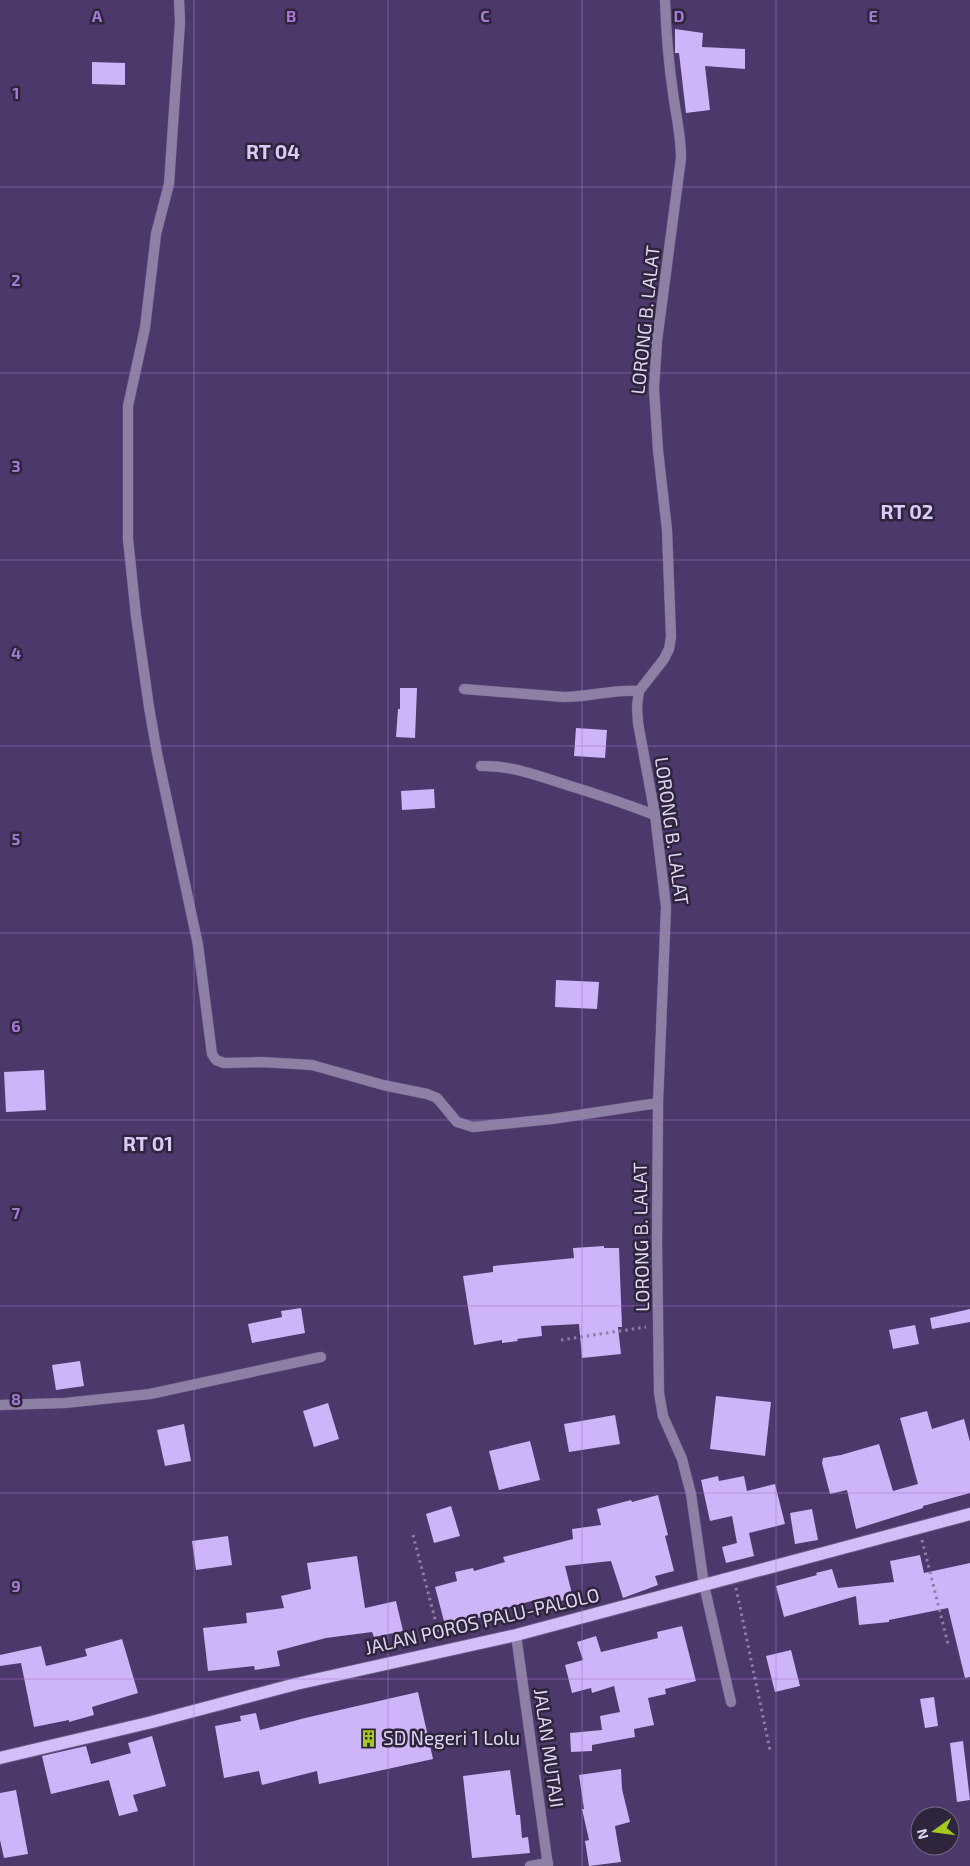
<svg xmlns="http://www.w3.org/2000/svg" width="970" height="1866" viewBox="0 0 970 1866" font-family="'Exo 2',sans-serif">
<rect width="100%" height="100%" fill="#4c386a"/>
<!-- building -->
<g fill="#ceb4f8">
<polygon points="675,29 703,33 702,47 745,49 745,69 705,66 710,110 686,113 679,53 675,53"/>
<polygon points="92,62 125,63 125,85 92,84"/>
<polygon points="400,688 417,688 415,738 396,737 398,709 400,709"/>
<polygon points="576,728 607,730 605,758 574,756"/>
<polygon points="434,789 435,808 402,810 401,791"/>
<polygon points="556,980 599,982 597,1009 555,1007"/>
<polygon points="44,1070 46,1110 6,1112 4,1072"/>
<polygon points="604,1246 604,1248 619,1248 622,1327 618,1327 621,1354 582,1358 579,1324 541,1326 542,1336 517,1339 518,1341 502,1343 502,1340 474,1345 463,1276 493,1272 493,1266 574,1258 573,1248"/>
<polygon points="301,1308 305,1333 252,1343 248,1324 282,1317 281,1311"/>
<polygon points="970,1309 970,1322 932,1329 930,1318"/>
<polygon points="915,1325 919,1344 893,1349 889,1330"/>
<polygon points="80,1361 84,1386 56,1390 52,1365"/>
<polygon points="716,1396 771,1402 765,1456 710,1449"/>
<polygon points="328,1403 339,1439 314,1447 303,1411"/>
<polygon points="927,1411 932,1429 964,1419 970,1442 970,1493 923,1506 923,1508 856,1529 847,1490 830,1494 822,1463 823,1458 841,1455 879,1444 893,1491 918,1484 900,1418"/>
<polygon points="615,1415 620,1444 569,1452 564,1424"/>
<polygon points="184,1424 191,1461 165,1466 157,1430"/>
<polygon points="530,1441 540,1480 499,1490 489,1451"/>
<polygon points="718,1476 719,1481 744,1476 747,1491 775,1484 785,1524 749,1533 754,1556 726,1563 722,1547 737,1543 732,1516 710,1521 701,1480"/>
<polygon points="658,1495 668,1535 665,1536 674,1571 655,1576 658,1585 623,1598 611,1561 565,1566 573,1598 552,1603 550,1596 513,1606 485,1616 467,1621 466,1619 445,1625 435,1587 457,1581 455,1572 473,1568 474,1571 505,1562 503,1557 573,1539 572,1529 601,1525 597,1509 631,1500 632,1502"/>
<polygon points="451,1506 460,1536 434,1543 426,1514"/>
<polygon points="812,1509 818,1540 795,1544 790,1513"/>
<polygon points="228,1536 232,1565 196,1570 192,1541"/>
<polygon points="920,1555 924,1573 970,1563 970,1677 965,1678 948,1608 889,1620 889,1622 859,1625 856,1596 784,1617 776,1586 817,1575 816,1573 832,1569 838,1588 894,1582 890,1561"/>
<polygon points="357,1556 365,1608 396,1601 403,1631 374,1637 372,1632 326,1638 277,1651 280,1666 255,1670 254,1666 208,1671 203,1628 247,1623 246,1613 284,1608 281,1596 311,1589 307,1563"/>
<polygon points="682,1626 696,1681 665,1689 666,1694 648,1698 654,1725 634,1729 635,1737 592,1745 592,1751 571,1752 570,1733 602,1730 600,1716 620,1712 614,1686 592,1693 591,1688 572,1693 565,1665 583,1660 577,1642 596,1636 601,1652 658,1638 657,1632"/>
<polygon points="122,1639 138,1693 92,1707 94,1715 69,1722 69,1720 34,1727 21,1663 0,1666 0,1655 41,1646 46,1666 87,1656 85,1649"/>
<polygon points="791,1650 800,1686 775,1692 766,1656"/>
<polygon points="418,1692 433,1759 319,1784 317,1771 262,1785 259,1771 224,1778 215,1726 241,1721 240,1716 256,1713 260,1730 305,1718"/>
<polygon points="934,1697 938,1726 925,1728 920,1699"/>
<polygon points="152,1736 166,1786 133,1795 138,1811 119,1816 109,1780 51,1794 42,1756 86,1746 91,1764 131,1753 128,1743"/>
<polygon points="963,1741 970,1800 957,1802 950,1743"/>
<polygon points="621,1769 622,1789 630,1822 615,1826 621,1862 589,1866 585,1841 589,1840 582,1809 584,1809 579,1775"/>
<polygon points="510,1770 516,1815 520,1815 522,1838 528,1837 530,1853 472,1858 463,1776"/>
<polygon points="16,1790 28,1854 4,1858 0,1840 0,1793"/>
</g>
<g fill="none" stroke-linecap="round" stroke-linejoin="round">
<defs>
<g id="street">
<polyline points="179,0 180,22 169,184 156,234 145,328 128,406 128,539 136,616 149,707 157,753 198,945 212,1054 216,1060 224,1063 261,1062 312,1065 383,1085 427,1094 437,1098 457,1122 473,1127 552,1119 658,1103"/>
<path d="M665 0C666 34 669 67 674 100 677 121 681 136 681 158L657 341 654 389 658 450 667 530 671 637 669 649 664 659 639 691 637 706 638 723 655 815 666 907 658 1103 657 1243 659 1393 663 1416 682 1459 691 1494 704 1585 731 1702"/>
<path d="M464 689 564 697C590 697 613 689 639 691"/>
<path d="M481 766C511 765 538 776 567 785 597 794 626 804 655 815"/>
<polyline points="0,1405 65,1403 150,1394 321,1357"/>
<polyline points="516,1635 548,1866"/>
<polyline points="530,1866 548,1863"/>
</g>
<polyline id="primary" points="0,1758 152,1722 296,1684 516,1635 970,1514"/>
</defs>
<!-- street casing -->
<use href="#street" stroke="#695785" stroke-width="11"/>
<!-- primary casing -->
<use href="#primary" stroke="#695785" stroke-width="14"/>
<!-- path -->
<g stroke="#8e7ea7" stroke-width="3" stroke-dasharray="2.5 4" stroke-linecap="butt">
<polyline points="561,1340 646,1327"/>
<polyline points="413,1535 440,1638"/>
<polyline points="922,1540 948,1644"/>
<polyline points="736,1588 770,1750"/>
</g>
<!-- street -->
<use href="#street" stroke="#8d80a4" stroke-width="10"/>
<!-- primary -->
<use href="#primary" stroke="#d3bef8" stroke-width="12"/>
</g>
<!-- grid -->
<path fill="none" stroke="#a878d6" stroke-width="1" stroke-opacity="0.55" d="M194 0V1866M388 0V1866M582 0V1866M776 0V1866M0 187H970M0 373H970M0 560H970M0 746H970M0 933H970M0 1120H970M0 1306H970M0 1493H970M0 1679H970"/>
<!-- icons -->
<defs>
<symbol id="building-bare" viewBox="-9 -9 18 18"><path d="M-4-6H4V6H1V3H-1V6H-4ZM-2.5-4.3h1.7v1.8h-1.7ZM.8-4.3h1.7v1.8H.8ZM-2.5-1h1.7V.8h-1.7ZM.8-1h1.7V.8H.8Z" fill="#a6c821" stroke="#2e253c" stroke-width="2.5" paint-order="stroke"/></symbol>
</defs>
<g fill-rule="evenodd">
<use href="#building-bare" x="356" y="1726" width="25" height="25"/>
</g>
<g text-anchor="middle" stroke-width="5" stroke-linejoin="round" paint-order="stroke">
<!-- street labels -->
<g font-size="19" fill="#dfd5f3" stroke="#2e253c">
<text transform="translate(645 320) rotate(-84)" y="7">LORONG B. LALAT</text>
<text transform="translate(672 831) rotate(82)" y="7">LORONG B. LALAT</text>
<text transform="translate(641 1237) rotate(-91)" y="7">LORONG B. LALAT</text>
<text transform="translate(482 1621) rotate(-13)" y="7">JALAN POROS PALU-PALOLO</text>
<text transform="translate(549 1748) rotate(82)" y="7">JALAN MUTAJI</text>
</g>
<!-- poi labels -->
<g font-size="19" fill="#dfd5f3" stroke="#2e253c" text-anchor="start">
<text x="383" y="1745">SD Negeri 1 Lolu</text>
</g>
<!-- neighbourhood labels -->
<g font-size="20" font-weight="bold" fill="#dac9f9" stroke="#2e253c">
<text x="273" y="159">RT 04</text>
<text x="907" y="519">RT 02</text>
<text x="148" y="1151">RT 01</text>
</g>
</g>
<g font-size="16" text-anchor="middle" font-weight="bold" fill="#a878d6" stroke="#2e253c" stroke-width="5" stroke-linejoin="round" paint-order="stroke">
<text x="97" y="22">A</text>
<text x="291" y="22">B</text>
<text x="485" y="22">C</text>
<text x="679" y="22">D</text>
<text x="873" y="22">E</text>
<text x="16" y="99">1</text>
<text x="16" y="286">2</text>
<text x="16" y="472">3</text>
<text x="16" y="659">4</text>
<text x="16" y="845">5</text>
<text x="16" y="1032">6</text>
<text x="16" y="1219">7</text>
<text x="16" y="1405">8</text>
<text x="16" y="1592">9</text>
</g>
<!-- north arrow -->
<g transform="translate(935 1831) rotate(256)"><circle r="24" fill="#2e253c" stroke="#756b85"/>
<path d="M0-4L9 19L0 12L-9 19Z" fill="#a6c821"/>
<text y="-8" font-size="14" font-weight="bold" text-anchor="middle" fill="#dfd5f3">N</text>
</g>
</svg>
